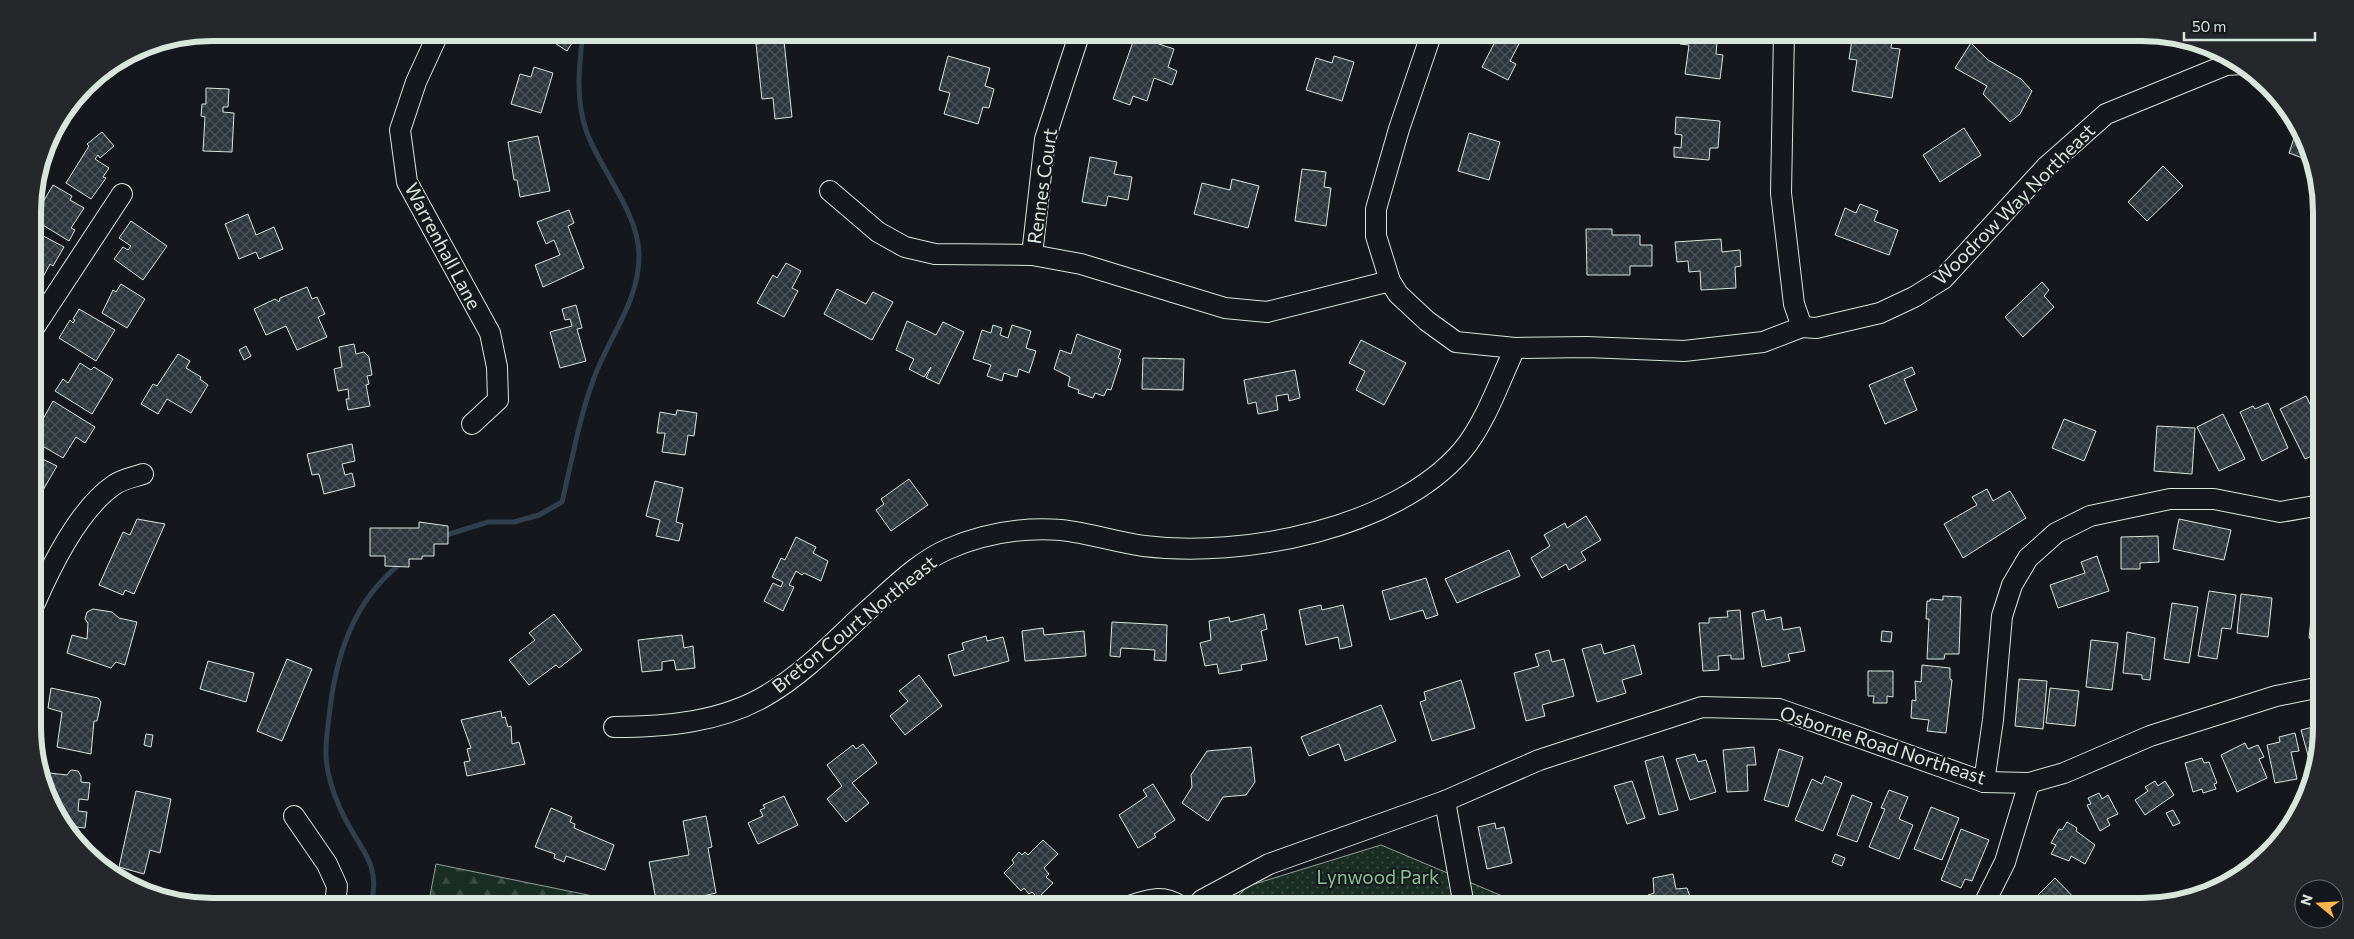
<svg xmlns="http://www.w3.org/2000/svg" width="2354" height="939" viewBox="0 0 2354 939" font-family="Commissioner,sans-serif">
<defs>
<pattern id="forest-firs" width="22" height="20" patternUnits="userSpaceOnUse" patternTransform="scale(1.25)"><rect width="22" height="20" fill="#1a2d24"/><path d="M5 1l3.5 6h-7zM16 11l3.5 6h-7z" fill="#3b4b43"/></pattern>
<pattern id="park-dots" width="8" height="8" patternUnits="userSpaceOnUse" patternTransform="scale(1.25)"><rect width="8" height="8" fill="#1a2d24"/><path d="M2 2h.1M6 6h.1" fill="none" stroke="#3b4b43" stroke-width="1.8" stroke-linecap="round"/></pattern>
<pattern id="building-cross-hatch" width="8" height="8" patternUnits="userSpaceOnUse" patternTransform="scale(1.25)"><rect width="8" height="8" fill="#2c363c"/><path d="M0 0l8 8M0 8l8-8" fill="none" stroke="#4a5358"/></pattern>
</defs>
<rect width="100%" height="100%" fill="#14181c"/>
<!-- forest -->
<polygon fill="url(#forest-firs)" stroke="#939e99" points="436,864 642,906 428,906"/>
<!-- park -->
<polygon fill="url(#park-dots)" stroke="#939e99" points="1381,845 1526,906 1228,906 1248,886"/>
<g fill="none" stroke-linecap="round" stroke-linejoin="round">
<!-- stream -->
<g stroke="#2f3f4d" stroke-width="5">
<path d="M443 536 488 522H514L539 515 562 502C572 461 579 418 594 378 609 337 640 300 639 254 638 213 602 172 587 133 575 99 579 67 583 32"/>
<path d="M370 906C380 875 369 858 353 833 344 818 336 801 331 784 323 758 326 743 329 717 335 659 352 602 400 564"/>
</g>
</g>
<!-- building -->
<g fill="url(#building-cross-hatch)" stroke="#d8e6dc">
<polygon points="538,32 579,32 567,51"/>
<polygon points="961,32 985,32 981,43 960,36"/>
<polygon points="1337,32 1362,32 1358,43 1340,37 1338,43 1334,42"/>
<polygon points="1500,32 1506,32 1521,40 1510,61 1516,64 1508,80 1482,67"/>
<polygon points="1682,32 1718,32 1716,54 1723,55 1720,79 1685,74 1689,45 1680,44"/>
<polygon points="1859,32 1893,32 1891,48 1900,49 1892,98 1852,91 1857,60 1849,59 1853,33"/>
<polygon points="1135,36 1174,49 1168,67 1177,71 1172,85 1154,78 1147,101 1133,96 1130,105 1113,99"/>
<polygon points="784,41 792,117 775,119 773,98 762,99 756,44"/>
<polygon points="1971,43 1988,60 2021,79 2032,91 2020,114 2010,122 1983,94 1987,86 1955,68"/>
<polygon points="948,56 990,68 985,86 994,89 989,108 983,107 978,124 944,114 950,93 939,90"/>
<polygon points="1334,56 1354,62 1342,101 1306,90 1316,58 1332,63"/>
<polygon points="534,67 553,73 541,113 511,104 520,74 531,77"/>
<polygon points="206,88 229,89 228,107 223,107 223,112 234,113 232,152 203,151 205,117 201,116 202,104 206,104"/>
<polygon points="1676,117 1720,121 1718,148 1710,148 1709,160 1674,157 1674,147 1681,148 1682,135 1675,134"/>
<polygon points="1964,128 1981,155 1940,182 1923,155"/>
<polygon points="102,132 114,146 100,158 98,155 95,159 109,168 103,177 106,178 91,199 66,183 89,146 87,144"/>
<polygon points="2296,132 2308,160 2289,153"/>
<polygon points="1469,133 1500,142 1489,180 1458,171"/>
<polygon points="538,136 550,191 520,197 517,180 514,180 508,142"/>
<polygon points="1090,157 1117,162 1114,174 1132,177 1128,200 1108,196 1106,206 1082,202"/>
<polygon points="2163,166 2183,186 2147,221 2128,202"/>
<polygon points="1302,169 1326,172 1324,187 1331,188 1326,226 1295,221"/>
<polygon points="1232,179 1259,186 1248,228 1194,214 1202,183 1230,190"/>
<polygon points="53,185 72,196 70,200 84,208 71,228 75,230 69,241 33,219"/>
<polygon points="1860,204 1878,211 1874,221 1898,230 1889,255 1835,235 1845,208 1856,213"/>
<polygon points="569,210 574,223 568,226 584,268 543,287 535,265 560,255 554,240 546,244 537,222"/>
<polygon points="248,214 256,235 274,227 283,249 259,259 256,252 239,259 225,224"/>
<polygon points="131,221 167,246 143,280 114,259 123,247 128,250 131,246 119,238"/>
<polygon points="1586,229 1612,229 1612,235 1640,235 1640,245 1652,245 1652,266 1630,266 1630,275 1587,275"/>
<polygon points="38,233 64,247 53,266 50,264 35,292 33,239"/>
<polygon points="1721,239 1722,252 1740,250 1741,266 1735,267 1736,288 1701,290 1700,271 1689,272 1688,261 1677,262 1675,242"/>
<polygon points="786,263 801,271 792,288 798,291 784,317 757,303 773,275 777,278"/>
<polygon points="2042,282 2049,290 2044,296 2054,307 2023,337 2005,317"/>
<polygon points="121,284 145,299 127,328 102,313 113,290 116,292"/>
<polygon points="307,287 312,299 317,297 325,314 318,317 327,337 297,350 286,326 266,335 254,309 275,299 279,302 280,298"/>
<polygon points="837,289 866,304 873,292 893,302 872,340 824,314"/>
<polygon points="576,305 582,328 577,329 586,361 560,368 550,332 572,326 570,319 565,320 562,309"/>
<polygon points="79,309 115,330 96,361 59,338 70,320 73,323 75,320 73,319"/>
<polygon points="907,321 936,335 943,322 964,332 939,384 926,378 931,367 924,377 909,369 914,359 896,350"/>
<polygon points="993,325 1002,328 1000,335 1008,338 1012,325 1031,331 1026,348 1036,351 1029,373 1019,369 1017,377 1004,373 1002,381 987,376 991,365 973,359 982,330 991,333"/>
<polygon points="1077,334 1121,350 1118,358 1121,359 1111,390 1107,389 1104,396 1095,393 1093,398 1078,393 1079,390 1068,386 1070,377 1054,369 1060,350 1071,354"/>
<polygon points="1361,340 1406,363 1384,405 1356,390 1365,371 1349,363"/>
<polygon points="354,344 356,354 364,352 369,357 372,375 367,376 369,384 366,385 370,406 348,410 346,399 349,399 348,389 338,391 334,369 342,367 339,347"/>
<polygon points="246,346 251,356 244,360 239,350"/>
<polygon points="178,354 190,361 186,368 201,377 200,379 208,385 191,413 167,399 158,414 141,404 153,384 157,386"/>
<polygon points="1143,358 1184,359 1183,390 1142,389"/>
<polygon points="80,363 91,370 94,367 113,379 92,414 55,391 63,379 68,383"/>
<polygon points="1912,367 1915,374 1904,379 1917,410 1885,424 1869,385"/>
<polygon points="1295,370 1300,398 1289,401 1288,394 1276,396 1278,410 1258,414 1256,402 1248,404 1244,380"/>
<polygon points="2306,396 2321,426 2321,430 2314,433 2321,452 2305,459 2280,409"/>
<polygon points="53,401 95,427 85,443 76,437 63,458 34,441 34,424 39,417 43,419"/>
<polygon points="2268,403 2288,448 2262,461 2240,412 2253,406 2255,409"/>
<polygon points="677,410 697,413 694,436 688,435 685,455 662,452 665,433 657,433 660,412 676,415"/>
<polygon points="2223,414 2245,459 2219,471 2197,427"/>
<polygon points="2064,419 2096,431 2084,461 2052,448"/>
<polygon points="2157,426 2195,428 2192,474 2154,471"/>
<polygon points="352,444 355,461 342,464 345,475 352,473 355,486 324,494 319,474 312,475 307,454"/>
<polygon points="34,455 57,466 39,497 34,495"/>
<polygon points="909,479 928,505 891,531 876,510 884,504 881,499"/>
<polygon points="655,481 683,488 676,522 683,524 679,541 656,536 660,520 646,516"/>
<polygon points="1987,489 1993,501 2010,491 2026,518 1963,558 1944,524 1977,505 1972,497"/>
<polygon points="1586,516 1601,540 1581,552 1586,560 1569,570 1566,564 1542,578 1531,558 1550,546 1544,535 1565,523 1567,528"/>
<polygon points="137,519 165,524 134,594 125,590 123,595 99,585 123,532 130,535"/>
<polygon points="2179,519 2231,530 2224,560 2173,549"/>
<polygon points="419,522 448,526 448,544 434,544 434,556 422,556 422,559 409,559 409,567 385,566 385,556 370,556 370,528 419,528"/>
<polygon points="2158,536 2159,562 2140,563 2140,569 2121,569 2121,537"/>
<polygon points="796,537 816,547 813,553 828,561 821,581 804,573 802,575 796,571 789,585 794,587 783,611 764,601 773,583 781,587 783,582 772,577 781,558 785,560"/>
<polygon points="1509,550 1520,576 1457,603 1445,579"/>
<polygon points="2097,556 2109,591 2058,608 2050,585 2085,573 2081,562"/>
<polygon points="1426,578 1438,615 1426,619 1423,610 1390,620 1382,591"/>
<polygon points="2209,591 2236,595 2231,629 2222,628 2217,659 2198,656"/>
<polygon points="2314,591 2321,591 2321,639 2309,638"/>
<polygon points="2241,594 2272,598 2268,637 2237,633"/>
<polygon points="1943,596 1961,597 1959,654 1945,654 1944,659 1927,659 1929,619 1926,619 1927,601 1930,601 1930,599 1943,600"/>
<polygon points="2172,603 2198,607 2189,663 2164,659"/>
<polygon points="1321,605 1322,610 1343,605 1352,646 1340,649 1338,637 1306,645 1299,610"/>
<polygon points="93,609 112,612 119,618 137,622 125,665 116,662 111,668 67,653 72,635 87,639 88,623 85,619 87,612"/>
<polygon points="1740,610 1744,659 1731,659 1731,655 1718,656 1719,670 1703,671 1699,623 1709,623 1709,618 1728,617 1727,611"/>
<polygon points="1764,610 1766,620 1781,617 1783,630 1800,627 1805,651 1788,654 1790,661 1762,667 1752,613"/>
<polygon points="554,614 582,650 559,668 556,665 529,685 509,660 535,640 529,633"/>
<polygon points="1264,614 1267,629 1261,631 1267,660 1241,665 1242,670 1219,674 1217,664 1205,666 1200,643 1211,640 1209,621 1229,617 1230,622"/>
<polygon points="1112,622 1167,625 1166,661 1154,660 1155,650 1121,648 1120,657 1110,656"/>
<polygon points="1043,628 1044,635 1084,631 1086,656 1025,661 1022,631"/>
<polygon points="1882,631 1892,632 1891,642 1881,641"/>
<polygon points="2127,632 2155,638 2150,680 2142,679 2142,675 2123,673"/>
<polygon points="682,635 684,648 693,646 695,668 676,670 674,660 662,662 662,670 642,672 638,640"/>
<polygon points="986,636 987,641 1003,637 1009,661 954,676 948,655 964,650 962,643"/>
<polygon points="2091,640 2118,643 2112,690 2086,687"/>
<polygon points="1601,644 1604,654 1634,645 1642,674 1622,680 1626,693 1597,702 1582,649"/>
<polygon points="1549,650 1552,662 1564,659 1574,696 1542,705 1545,716 1526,721 1514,673 1539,666 1535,654"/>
<polygon points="287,659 312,669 282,741 257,731"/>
<polygon points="208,661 254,673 246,702 200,689"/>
<polygon points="1922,665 1950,668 1950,679 1952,680 1946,733 1927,731 1929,720 1911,718 1912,700 1916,701 1915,681 1921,682"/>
<polygon points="1868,671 1893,671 1893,697 1887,696 1887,703 1873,703 1874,696 1868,696"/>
<polygon points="919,675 942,706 905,735 890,716 908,701 899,691"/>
<polygon points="2019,679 2047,681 2043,729 2015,726"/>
<polygon points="1461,680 1475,728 1432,741 1420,702 1426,700 1424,692"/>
<polygon points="51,688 98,698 101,702 97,721 94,721 91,754 57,747 62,712 48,708"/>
<polygon points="2050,688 2079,691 2075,726 2046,723"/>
<polygon points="1381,705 1396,741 1345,761 1339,744 1309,756 1301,737"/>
<polygon points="501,711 502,718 505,717 508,727 511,726 512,744 519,742 525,764 467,776 464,762 470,761 467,749 471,748 461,720"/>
<polygon points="2321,725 2316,757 2309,759 2301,730"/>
<polygon points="2295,733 2299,751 2291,752 2297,779 2275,783 2267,745 2280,742 2279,737"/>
<polygon points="146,734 153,735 151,747 144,745"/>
<polygon points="2245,743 2248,749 2258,745 2264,757 2259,759 2267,778 2237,792 2221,755"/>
<polygon points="863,744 877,763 852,783 869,803 846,822 827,799 842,786 827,765 853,745 856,749"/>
<polygon points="1251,747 1255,782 1246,795 1223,797 1208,821 1182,803 1192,787 1191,775 1207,751"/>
<polygon points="1754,747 1756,765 1747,765 1748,791 1727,792 1723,750"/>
<polygon points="1779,749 1803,757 1788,807 1764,800"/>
<polygon points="1695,754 1698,762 1706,760 1716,792 1690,800 1676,759"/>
<polygon points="1663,756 1678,810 1659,815 1645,761"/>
<polygon points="2202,758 2204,763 2209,762 2217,783 2214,784 2216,789 2203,793 2202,789 2193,792 2185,763"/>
<polygon points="71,770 78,771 81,776 81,782 90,783 88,800 79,799 78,811 87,812 85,828 68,826 41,772 67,775"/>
<polygon points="1825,776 1842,783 1823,831 1795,820 1812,779 1822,784"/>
<polygon points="1632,781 1645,818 1627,824 1614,786"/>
<polygon points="2155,781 2158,786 2165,781 2174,795 2145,815 2135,800 2148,791 2145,787"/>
<polygon points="1153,784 1175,820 1154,834 1156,837 1138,848 1119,815 1147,796 1143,790"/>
<polygon points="1889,790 1908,797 1899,819 1913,825 1899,859 1869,847 1885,809 1881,808"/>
<polygon points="136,791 171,799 160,853 150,850 144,874 119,867"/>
<polygon points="2099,793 2102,799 2108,795 2118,814 2107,819 2110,825 2100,831 2087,805 2091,804 2088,798"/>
<polygon points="1852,795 1872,803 1857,842 1837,835"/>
<polygon points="784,796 798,825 758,844 748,823 763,816 760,810 765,808 763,805"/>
<polygon points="1931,807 1959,818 1942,860 1914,849"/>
<polygon points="551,808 572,817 570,822 575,824 574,828 614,845 605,870 566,856 564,862 554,858 555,854 535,847"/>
<polygon points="2173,810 2180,823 2173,826 2166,813"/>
<polygon points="706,816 712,847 708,848 716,893 672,903 671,897 656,900 649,862 689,855 683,821"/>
<polygon points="2067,822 2077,828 2076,831 2095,845 2085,864 2071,856 2069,861 2051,854 2056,845 2051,843 2059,829 2062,830"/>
<polygon points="1495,823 1496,829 1504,827 1512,863 1487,869 1478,827"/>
<polygon points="1961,829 1989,840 1972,881 1965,879 1961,888 1941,880"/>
<polygon points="1043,840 1058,854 1044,868 1049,874 1046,877 1053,883 1038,898 1032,892 1029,894 1024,888 1021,891 1004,873 1014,863 1012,860 1019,852 1022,855 1025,852 1028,855"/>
<polygon points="1835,854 1845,858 1842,866 1832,862"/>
<polygon points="1673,874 1676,889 1687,888 1691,900 1680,904 1680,906 1650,906 1648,895 1654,893 1653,878"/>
<polygon points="2055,878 2082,906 2045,906 2036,897"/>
<polygon points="1820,897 1828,906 1816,906 1813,904"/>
</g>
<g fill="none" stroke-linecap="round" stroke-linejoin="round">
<defs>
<g id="minor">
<polyline points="439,32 416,82 400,130 407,182 490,333 497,367 498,400 472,424"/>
<polyline points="1432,32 1399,129 1376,209 1376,236 1390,281 1398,294 1427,321 1456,342 1515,348 1587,347 1684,351 1763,342 1802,327 1816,328 1880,313 1914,297 1943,279 2046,167 2106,114 2226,65 2243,64"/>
<polyline points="1784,32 1781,193 1794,304 1802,327"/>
<polyline points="830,191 878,232 905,247 935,254 1032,255 1081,264 1225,308 1267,312 1390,281"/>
<polyline points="1032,255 1045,139 1080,32"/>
<polyline points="34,328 122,194"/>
<path d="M35 603C52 564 79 509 114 485 122 479 134 477 143 474"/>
<path d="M614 727C666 727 722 722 767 695 805 673 836 639 868 610 892 589 918 562 948 549 983 534 1022 527 1061 530 1089 533 1116 542 1144 546 1243 558 1395 529 1462 451 1485 424 1500 380 1515 348"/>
<polyline points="1984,782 1993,720 2002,616 2012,585 2028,558 2056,533 2090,516 2170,499 2214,499 2280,512 2321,505"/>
<polyline points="1445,801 1464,906"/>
<polyline points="294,816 327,864 337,886 335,906"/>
<path d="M1129 906C1147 900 1163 894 1180 906"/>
<polyline points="1196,906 1202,900 1269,864 1445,801 1539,760 1702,707 1779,709 1984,782 2029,783 2064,773 2150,736 2276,696 2321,687"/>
<polyline points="1983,906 2005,862 2029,783"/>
</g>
</defs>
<!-- minor casing -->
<use href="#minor" stroke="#d8e6dc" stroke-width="22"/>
<!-- minor -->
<use href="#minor" stroke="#14181c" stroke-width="20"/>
</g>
<g text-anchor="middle" stroke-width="4" stroke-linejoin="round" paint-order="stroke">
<!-- street labels -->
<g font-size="19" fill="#d8e6dc" stroke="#14181c">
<text transform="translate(1042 186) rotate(-82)" y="7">Rennes Court</text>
<text transform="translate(2014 204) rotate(-45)" y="7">Woodrow Way Northeast</text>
<text transform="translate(443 246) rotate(62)" y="7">Warrenhall Lane</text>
<text transform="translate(854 624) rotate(-39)" y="7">Breton Court Northeast</text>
<text transform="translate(1883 745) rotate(18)" y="7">Osborne Road Northeast</text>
</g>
<!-- park labels -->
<g font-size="19" fill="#8ac095" stroke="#14181c">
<text x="1378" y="884">Lynwood Park</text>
</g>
</g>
<!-- crop -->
<path d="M0 0H2354V939H0ZM212 41H2142A171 171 0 0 1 2313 212V727A171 171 0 0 1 2142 898H212A171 171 0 0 1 41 727V212A171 171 0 0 1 212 41Z" fill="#24282b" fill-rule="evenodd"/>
<path fill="none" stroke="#d8e6dc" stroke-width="6" d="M212 41H2142A171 171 0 0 1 2313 212V727A171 171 0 0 1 2142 898H212A171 171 0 0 1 41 727V212A171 171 0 0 1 212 41Z"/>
<!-- north arrow -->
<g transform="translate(2319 904) rotate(288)"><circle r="24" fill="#14181c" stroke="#626a69"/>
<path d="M0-4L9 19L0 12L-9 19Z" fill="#ffb74d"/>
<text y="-8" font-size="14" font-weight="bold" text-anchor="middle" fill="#d8e6dc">N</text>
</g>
<!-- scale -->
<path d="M2184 32v8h131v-8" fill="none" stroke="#d8e6dc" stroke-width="2.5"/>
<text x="2192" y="32" font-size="15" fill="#d8e6dc" stroke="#14181c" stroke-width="4" paint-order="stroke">50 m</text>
</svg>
